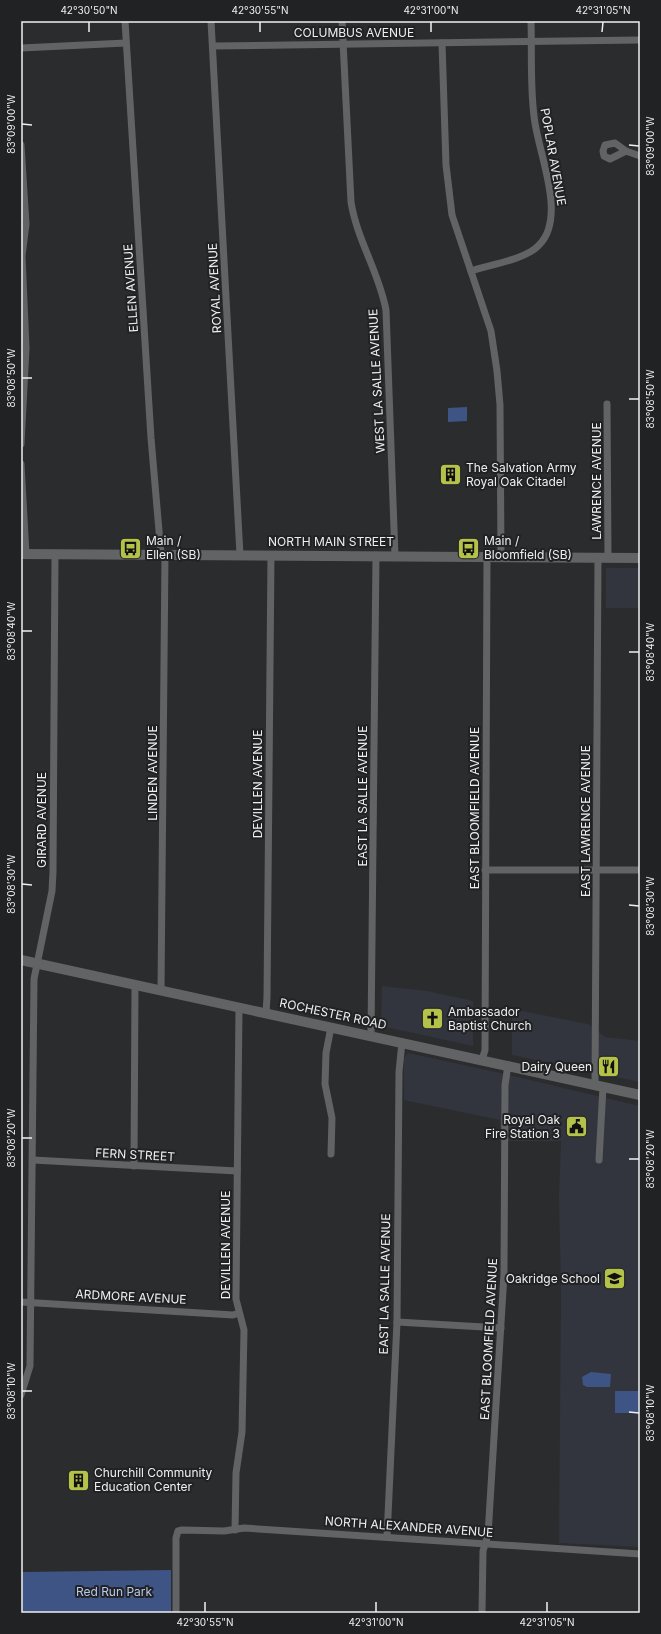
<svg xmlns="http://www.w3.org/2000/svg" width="661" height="1634" viewBox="0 0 661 1634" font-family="Inter,sans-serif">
<rect width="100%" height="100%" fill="#2b2c2e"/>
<!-- built -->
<g fill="#32353d">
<rect x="606" y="568" width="34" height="40"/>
<polygon points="382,986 427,991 473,1001 473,1046 381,1026"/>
<polygon points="512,1009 588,1024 605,1037 640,1041 640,1082 512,1055"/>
<polygon points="408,1053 496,1072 640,1106 640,1547 559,1543 561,1291 559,1197 561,1141 500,1141 500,1120 404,1100 404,1058"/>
</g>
<!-- green -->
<g fill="#3e5485">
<polygon points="467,407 467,421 448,422 448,408"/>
<polygon points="591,1372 611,1374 610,1387 587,1387 583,1385 582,1377"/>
<polygon points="615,1391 639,1391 638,1413 615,1413"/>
<polygon points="171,1570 171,1613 21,1613 21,1572"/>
</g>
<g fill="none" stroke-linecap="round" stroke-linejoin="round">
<!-- minor -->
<g stroke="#626365" stroke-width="7">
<polyline points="125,21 151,438 161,554"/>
<polyline points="211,21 240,555"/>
<path d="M342 21 351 202C357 240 379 272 386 310L395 556"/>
<polyline points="442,43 446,165 452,215 491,331 497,371 500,405 501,556"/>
<polyline points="213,46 640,40"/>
<polyline points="21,48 126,43"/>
<polyline points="21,145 26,224 22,256 26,348 21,444"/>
<polyline points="626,151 610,159 604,156 603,151 605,145 615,143 626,151 640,156"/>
<path d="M471 271C489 265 527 259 539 245 568 216 537 151 534 116 530 84 532 52 531 21"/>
<polyline points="607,404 608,557"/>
<polyline points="21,464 26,554"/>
<polyline points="485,870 640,870"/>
<polyline points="161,991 165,554"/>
<polyline points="266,1013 267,997 271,555"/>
<polyline points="331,1027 326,1053 325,1084 332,1118 331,1154"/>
<polyline points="371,1036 376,555"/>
<polyline points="482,1060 485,1050 487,557"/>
<polyline points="595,1085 598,557"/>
<polyline points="33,1160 237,1171"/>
<polyline points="599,1160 603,1087"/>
<polyline points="134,1166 135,985"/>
<polyline points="21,1302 233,1315 239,1313"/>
<polyline points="397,1322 501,1328"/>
<polyline points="21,1395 30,1366 34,979 52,891 53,872 55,554"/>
<polyline points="235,1530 236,1473 242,1432 244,1330 236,1299 239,1008"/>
<polyline points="387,1537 397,1322 399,1072 402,1042"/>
<polyline points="176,1613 176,1538 178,1531 182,1530 224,1531 244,1528 640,1554"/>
<polyline points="482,1613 483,1551 488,1535 504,1274 505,1085 508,1065"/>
</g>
<!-- secondary -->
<g stroke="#626365" stroke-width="10">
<polyline points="21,554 640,558"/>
<polyline points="21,960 640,1095"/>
</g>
</g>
<!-- ticks -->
<path fill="none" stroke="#eeeff1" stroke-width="1.5" d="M89 32V22M260 32V22M431 32V22M602 32 603 22M22 124 32 125M629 145 639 146M22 378H32M629 399H639M22 631H32M629 652H639M22 884 32 885M629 905 639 906M22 1138H32M629 1159H639M22 1391H32M629 1412 639 1413M205 1612V1602M376 1612V1602M547 1612V1602"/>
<!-- icons -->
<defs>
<symbol id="building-square" viewBox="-11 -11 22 22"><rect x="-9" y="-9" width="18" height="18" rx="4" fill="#b5c24a" stroke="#212224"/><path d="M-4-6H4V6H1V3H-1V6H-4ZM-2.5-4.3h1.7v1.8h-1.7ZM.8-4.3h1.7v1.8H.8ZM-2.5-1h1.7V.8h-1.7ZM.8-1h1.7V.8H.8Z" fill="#111"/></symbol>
<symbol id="bus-square" viewBox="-11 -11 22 22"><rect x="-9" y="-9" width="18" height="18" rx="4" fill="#b5c24a" stroke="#212224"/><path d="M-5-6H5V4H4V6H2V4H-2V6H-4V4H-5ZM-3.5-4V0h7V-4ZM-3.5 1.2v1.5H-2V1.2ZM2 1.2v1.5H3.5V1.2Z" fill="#111"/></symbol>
<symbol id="church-square" viewBox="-11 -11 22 22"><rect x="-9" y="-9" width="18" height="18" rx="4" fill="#b5c24a" stroke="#212224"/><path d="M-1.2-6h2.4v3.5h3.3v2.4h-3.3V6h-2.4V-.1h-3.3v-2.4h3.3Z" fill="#111"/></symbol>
<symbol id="restaurant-square" viewBox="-11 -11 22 22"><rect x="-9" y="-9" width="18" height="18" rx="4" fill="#b5c24a" stroke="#212224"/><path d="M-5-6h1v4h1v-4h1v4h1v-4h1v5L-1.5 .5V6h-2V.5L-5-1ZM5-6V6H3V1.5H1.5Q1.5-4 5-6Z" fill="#111"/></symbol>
<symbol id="civic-square" viewBox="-11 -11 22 22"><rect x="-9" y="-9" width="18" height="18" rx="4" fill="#b5c24a" stroke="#212224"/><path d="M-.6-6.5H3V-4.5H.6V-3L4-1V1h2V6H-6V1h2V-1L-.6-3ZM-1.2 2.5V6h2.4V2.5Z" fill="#111"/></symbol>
<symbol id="school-square" viewBox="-11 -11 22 22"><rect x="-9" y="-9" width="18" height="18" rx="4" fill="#b5c24a" stroke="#212224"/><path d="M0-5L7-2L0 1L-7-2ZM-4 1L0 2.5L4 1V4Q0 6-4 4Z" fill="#111"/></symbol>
</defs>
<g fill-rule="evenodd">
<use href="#building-square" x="438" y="462" width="25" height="25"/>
<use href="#bus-square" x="118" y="536" width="25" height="25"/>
<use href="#bus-square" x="456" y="536" width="25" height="25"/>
<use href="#church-square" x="420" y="1006" width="25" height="25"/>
<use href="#restaurant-square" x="596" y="1054" width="25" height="25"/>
<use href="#civic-square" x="564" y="1114" width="25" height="25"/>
<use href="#school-square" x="602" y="1266" width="25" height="25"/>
<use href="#building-square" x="66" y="1468" width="25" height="25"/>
</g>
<g text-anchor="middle" stroke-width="4" stroke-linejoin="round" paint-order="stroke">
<!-- street labels -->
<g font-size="12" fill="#eeeff1" stroke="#212224">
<text x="354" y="37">COLUMBUS AVENUE</text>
<text transform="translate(553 157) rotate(80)" y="4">POPLAR AVENUE</text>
<text transform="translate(131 288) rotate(-94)" y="4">ELLEN AVENUE</text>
<text transform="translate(215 288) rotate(-93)" y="4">ROYAL AVENUE</text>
<text transform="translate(377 381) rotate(-93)" y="4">WEST LA SALLE AVENUE</text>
<text transform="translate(597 481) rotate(-90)" y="4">LAWRENCE AVENUE</text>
<text x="331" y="546">NORTH MAIN STREET</text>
<text transform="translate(153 773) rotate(-90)" y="4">LINDEN AVENUE</text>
<text transform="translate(258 784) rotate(-90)" y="4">DEVILLEN AVENUE</text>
<text transform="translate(363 796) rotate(-90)" y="4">EAST LA SALLE AVENUE</text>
<text transform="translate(475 808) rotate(-90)" y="4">EAST BLOOMFIELD AVENUE</text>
<text transform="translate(42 820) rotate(-90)" y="4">GIRARD AVENUE</text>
<text transform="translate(586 821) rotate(-90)" y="4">EAST LAWRENCE AVENUE</text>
<text transform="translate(333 1014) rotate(12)" y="4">ROCHESTER ROAD</text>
<text transform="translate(135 1155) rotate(3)" y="4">FERN STREET</text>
<text transform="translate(226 1245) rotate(-90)" y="4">DEVILLEN AVENUE</text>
<text transform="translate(385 1284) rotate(-89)" y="4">EAST LA SALLE AVENUE</text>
<text transform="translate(131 1297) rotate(3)" y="4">ARDMORE AVENUE</text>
<text transform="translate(489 1339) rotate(-87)" y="4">EAST BLOOMFIELD AVENUE</text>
<text transform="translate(409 1527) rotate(4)" y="4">NORTH ALEXANDER AVENUE</text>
</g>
<!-- poi labels -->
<g font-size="12" fill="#eeeff1" stroke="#212224" text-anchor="start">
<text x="466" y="472">The Salvation Army<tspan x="466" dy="14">Royal Oak Citadel</tspan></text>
<text x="146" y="545">Main /<tspan x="146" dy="14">Ellen (SB)</tspan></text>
<text x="484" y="545">Main /<tspan x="484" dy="14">Bloomfield (SB)</tspan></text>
<text x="448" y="1016">Ambassador<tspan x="448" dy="14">Baptist Church</tspan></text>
<text x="592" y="1071" text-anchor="end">Dairy Queen</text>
<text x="560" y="1124" text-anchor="end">Royal Oak<tspan x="560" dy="14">Fire Station 3</tspan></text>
<text x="600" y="1283" text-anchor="end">Oakridge School</text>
<text x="94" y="1477">Churchill Community<tspan x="94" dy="14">Education Center</tspan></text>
</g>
<!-- park labels -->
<g font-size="12" fill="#b7c9ed" stroke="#212224">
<text x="114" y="1596">Red Run Park</text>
</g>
</g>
<!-- border -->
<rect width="661" height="1634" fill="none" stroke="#212224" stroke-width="44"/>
<rect x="22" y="22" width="617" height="1590" fill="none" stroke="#eeeff1" stroke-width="1.5"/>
<g font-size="10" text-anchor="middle" fill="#eeeff1">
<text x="89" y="14">42°30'50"N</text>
<text x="260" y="14">42°30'55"N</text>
<text x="431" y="14">42°31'00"N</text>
<text x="603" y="14">42°31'05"N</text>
<text transform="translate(11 124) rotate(-90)" y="4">83°09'00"W</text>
<text transform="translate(650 146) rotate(-90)" y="4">83°09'00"W</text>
<text transform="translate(11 378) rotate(-90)" y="4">83°08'50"W</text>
<text transform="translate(650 399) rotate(-90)" y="4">83°08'50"W</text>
<text transform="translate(11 631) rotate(-90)" y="4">83°08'40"W</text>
<text transform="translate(650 652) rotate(-90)" y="4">83°08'40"W</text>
<text transform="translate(11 884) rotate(-90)" y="4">83°08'30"W</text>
<text transform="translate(650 906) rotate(-90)" y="4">83°08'30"W</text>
<text transform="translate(11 1138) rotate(-90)" y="4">83°08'20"W</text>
<text transform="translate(650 1159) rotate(-90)" y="4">83°08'20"W</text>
<text transform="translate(11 1391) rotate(-90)" y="4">83°08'10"W</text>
<text transform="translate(650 1413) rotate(-90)" y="4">83°08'10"W</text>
<text x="205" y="1626">42°30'55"N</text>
<text x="376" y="1626">42°31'00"N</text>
<text x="547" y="1626">42°31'05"N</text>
</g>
</svg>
